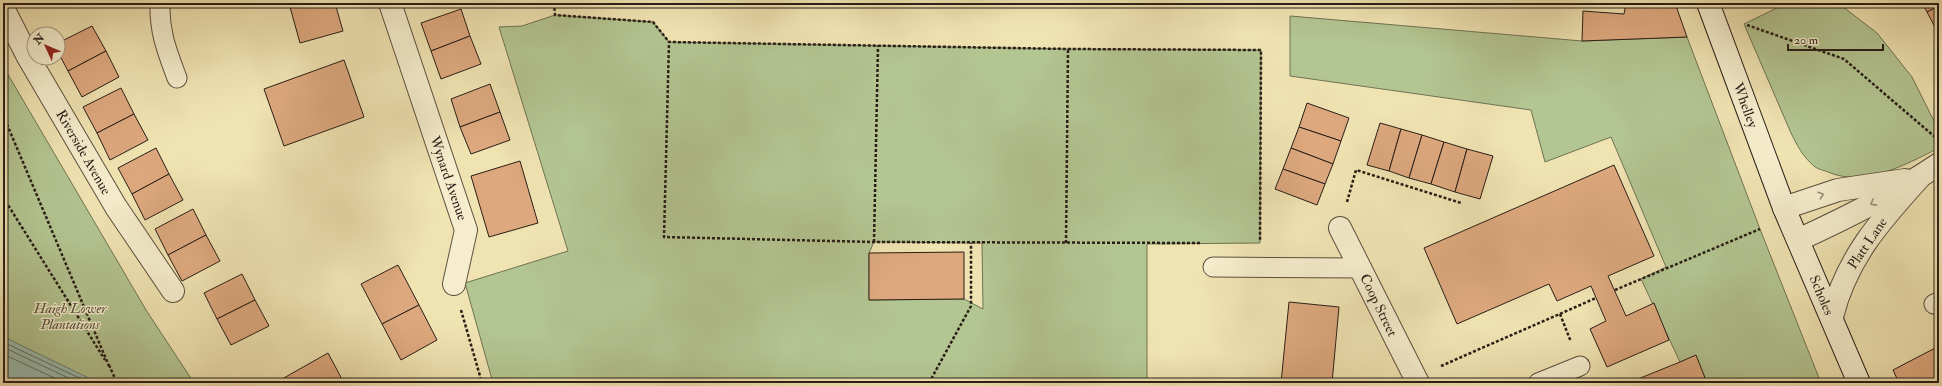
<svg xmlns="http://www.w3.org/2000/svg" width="1942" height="386" viewBox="0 0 1942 386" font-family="'IM FELL Double Pica',serif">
<rect width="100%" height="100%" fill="#f0e3b2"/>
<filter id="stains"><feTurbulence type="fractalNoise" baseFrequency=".005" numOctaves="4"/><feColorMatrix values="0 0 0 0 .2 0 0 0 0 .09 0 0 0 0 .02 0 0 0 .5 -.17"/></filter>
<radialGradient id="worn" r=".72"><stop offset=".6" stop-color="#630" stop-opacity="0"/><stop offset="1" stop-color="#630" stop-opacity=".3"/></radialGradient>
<!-- green -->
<g fill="#b3c591" stroke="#6e7254" fill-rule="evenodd">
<path d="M1787 3H1838L1877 33 1912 77 1939 131V148C1906 164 1865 188 1828 172 1823 170 1817 169 1814 166 1803 157 1797 145 1791 133L1744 24Z"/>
<path d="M555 15 653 22 669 42 1068 49 1261 50 1260 243 1147 244V383H493L465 283 568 251 499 27 522 26ZM874 242 982 243 983 309 964 299 869 300V253Z"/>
<polygon points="1290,16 1582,41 1687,37 1760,229 1821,383 1707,383 1696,356 1680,362 1641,279 1666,267 1611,137 1545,162 1531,110 1290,76"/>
<polygon points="3,66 146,310 194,383 3,383"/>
</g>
<!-- water -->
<polygon fill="#9abeb0" stroke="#6d7e72" points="3,337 10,340 99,383 14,383 3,378"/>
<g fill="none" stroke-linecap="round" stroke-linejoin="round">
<!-- shore -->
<g stroke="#626e63" stroke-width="1">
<polyline points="3,342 90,383"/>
<polyline points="3,347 79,383"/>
<polyline points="3,354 65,383"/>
</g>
</g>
<!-- building -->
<g fill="#dda87e" stroke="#291e16">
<polygon points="305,3 335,3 343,31 300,43 290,7"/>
<polygon points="1626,3 1675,3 1687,37 1582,41 1583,11 1624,14"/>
<polygon points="1922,3 1939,3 1939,6 1927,12"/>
<polygon points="1939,6 1939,35 1927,12"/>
<polygon points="461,9 470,36 431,51 421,23"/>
<polygon points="92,26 106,51 68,71 58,52 58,43"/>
<polygon points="470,36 481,64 441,79 431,51"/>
<polygon points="106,51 119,77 82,97 68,71"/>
<polygon points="344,60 364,117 284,146 264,89"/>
<polygon points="490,84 500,112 460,127 451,99"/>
<polygon points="121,88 134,114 97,133 83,107"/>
<polygon points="1307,103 1349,118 1341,141 1299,127"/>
<polygon points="500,112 510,140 471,154 460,127"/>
<polygon points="134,114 148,140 110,160 97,133"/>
<polygon points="1380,123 1401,129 1389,171 1367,165"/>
<polygon points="1299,127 1341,141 1333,164 1291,148"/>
<polygon points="1401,129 1422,135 1409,178 1389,171"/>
<polygon points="1422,135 1444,142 1431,184 1409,178"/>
<polygon points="1444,142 1467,149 1455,192 1431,184"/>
<polygon points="156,148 169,174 132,194 118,168"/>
<polygon points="1291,148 1333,164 1325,184 1283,169"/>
<polygon points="1467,149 1493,156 1480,199 1455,192"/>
<polygon points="520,161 538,223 489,237 471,176"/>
<polygon points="1614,165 1654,256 1608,276 1626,316 1654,303 1669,340 1607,367 1590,329 1606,321 1591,286 1557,301 1549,284 1457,324 1424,248"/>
<polygon points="1283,169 1325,184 1317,205 1275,189"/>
<polygon points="169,174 183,200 145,220 132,194"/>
<polygon points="193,209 206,235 168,255 155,229"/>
<polygon points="206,235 220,261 182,281 168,255"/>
<polygon points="964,252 964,299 869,300 869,253"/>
<polygon points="398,265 419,305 382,324 361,284"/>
<polygon points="242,274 255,300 217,319 204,293"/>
<polygon points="255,300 269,326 231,345 217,319"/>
<polygon points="1289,302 1339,307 1332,383 1281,383"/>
<polygon points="419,305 437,340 401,360 382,324"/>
<polygon points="1939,346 1939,383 1899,383 1893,370"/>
<polygon points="328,353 344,383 285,383 282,379"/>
<polygon points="1696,355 1707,383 1628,383 1680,362"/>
</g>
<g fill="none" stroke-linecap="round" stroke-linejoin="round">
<defs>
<g id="lane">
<path d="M160 3C159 32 167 51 177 78"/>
<polyline points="1213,267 1361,268"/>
<polyline points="1934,304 1939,302"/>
<polyline points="1538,383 1580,366"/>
</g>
<g id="street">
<polyline points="390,3 466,230 454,284"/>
<polyline points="3,8 28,57 116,207 173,291"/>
<polyline points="1784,208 1838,190 1905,180"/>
<polyline points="1340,228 1418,383"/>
<path d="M1798 240C1846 218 1895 194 1939 164"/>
<path d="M1832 317C1846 259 1880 221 1919 178"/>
</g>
<polyline id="secondary" points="1708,3 1784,208 1859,383"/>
</defs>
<!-- lane casing -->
<use href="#lane" stroke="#5b4f3d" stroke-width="21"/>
<!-- street casing -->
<use href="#street" stroke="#5b4f3d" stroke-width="24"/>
<!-- secondary casing -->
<use href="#secondary" stroke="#291e16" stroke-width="24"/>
<!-- path -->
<g stroke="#291e16" stroke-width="2.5" stroke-dasharray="3 2" stroke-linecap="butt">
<polyline points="554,3 555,15 653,22 669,42"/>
<polyline points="1747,25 1844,59 1935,137"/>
<polyline points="3,115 109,366"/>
<polyline points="3,197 105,360"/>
<polyline points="1347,202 1356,170 1461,203"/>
<polyline points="874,242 878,46"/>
<polyline points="1066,243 1068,49"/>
<polyline points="1200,243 874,242 664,237 669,42 1068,49 1261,50 1260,241"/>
<polyline points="1615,290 1760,229"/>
<polyline points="461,310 482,383"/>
<polyline points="1560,314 1571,342"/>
<polyline points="109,365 117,383"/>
<polyline points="1441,366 1596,298"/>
<polyline points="929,383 971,306 971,243"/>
</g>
<!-- lane -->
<use href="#lane" stroke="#f5edcd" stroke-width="19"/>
<!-- street -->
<use href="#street" stroke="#f5edcd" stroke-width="22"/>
<!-- secondary -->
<use href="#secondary" stroke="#f5edcd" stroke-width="22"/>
</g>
<!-- one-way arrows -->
<defs><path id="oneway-chevron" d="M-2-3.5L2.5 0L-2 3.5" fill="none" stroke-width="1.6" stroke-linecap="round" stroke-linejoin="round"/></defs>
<g stroke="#99907b">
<use href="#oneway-chevron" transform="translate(1821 195) rotate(-18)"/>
<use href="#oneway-chevron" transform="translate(1873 203) rotate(151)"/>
</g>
<g text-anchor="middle" stroke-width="3" stroke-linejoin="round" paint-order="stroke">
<!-- street labels -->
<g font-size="14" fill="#291e16" stroke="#f5edcd">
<text transform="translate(1746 105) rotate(70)" y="5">Whelley</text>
<text transform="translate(84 152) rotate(60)" y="5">Riverside Avenue</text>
<text transform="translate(449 178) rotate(71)" y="5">Wynard Avenue</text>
<text transform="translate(1867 243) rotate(-56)" y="5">Platt Lane</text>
<text transform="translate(1822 295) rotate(67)" y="5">Scholes</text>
<text transform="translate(1379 305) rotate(64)" y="5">Coop Street</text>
</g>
<!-- park labels -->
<g font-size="14" font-style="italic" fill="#52503b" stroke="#f5edcd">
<text x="70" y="313">Haigh Lower<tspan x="70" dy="16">Plantations</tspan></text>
</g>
</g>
<!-- margin -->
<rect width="1942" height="386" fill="none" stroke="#f0e3b2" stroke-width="16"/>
<rect x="4" y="4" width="1934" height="378" fill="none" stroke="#291e16" stroke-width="2"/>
<rect x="8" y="8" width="1926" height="370" fill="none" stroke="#291e16"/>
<!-- north arrow -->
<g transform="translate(46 46) rotate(314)"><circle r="19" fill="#f5edcd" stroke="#a39a84"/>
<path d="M0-3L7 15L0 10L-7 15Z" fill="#8f2418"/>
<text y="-6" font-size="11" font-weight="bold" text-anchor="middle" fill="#291e16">N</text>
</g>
<!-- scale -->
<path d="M1788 44v6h95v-6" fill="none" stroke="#291e16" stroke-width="2"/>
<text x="1794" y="44" font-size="12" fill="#291e16" stroke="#f5edcd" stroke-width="3" paint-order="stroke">20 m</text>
<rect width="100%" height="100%" filter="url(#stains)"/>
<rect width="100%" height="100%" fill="url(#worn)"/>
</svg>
